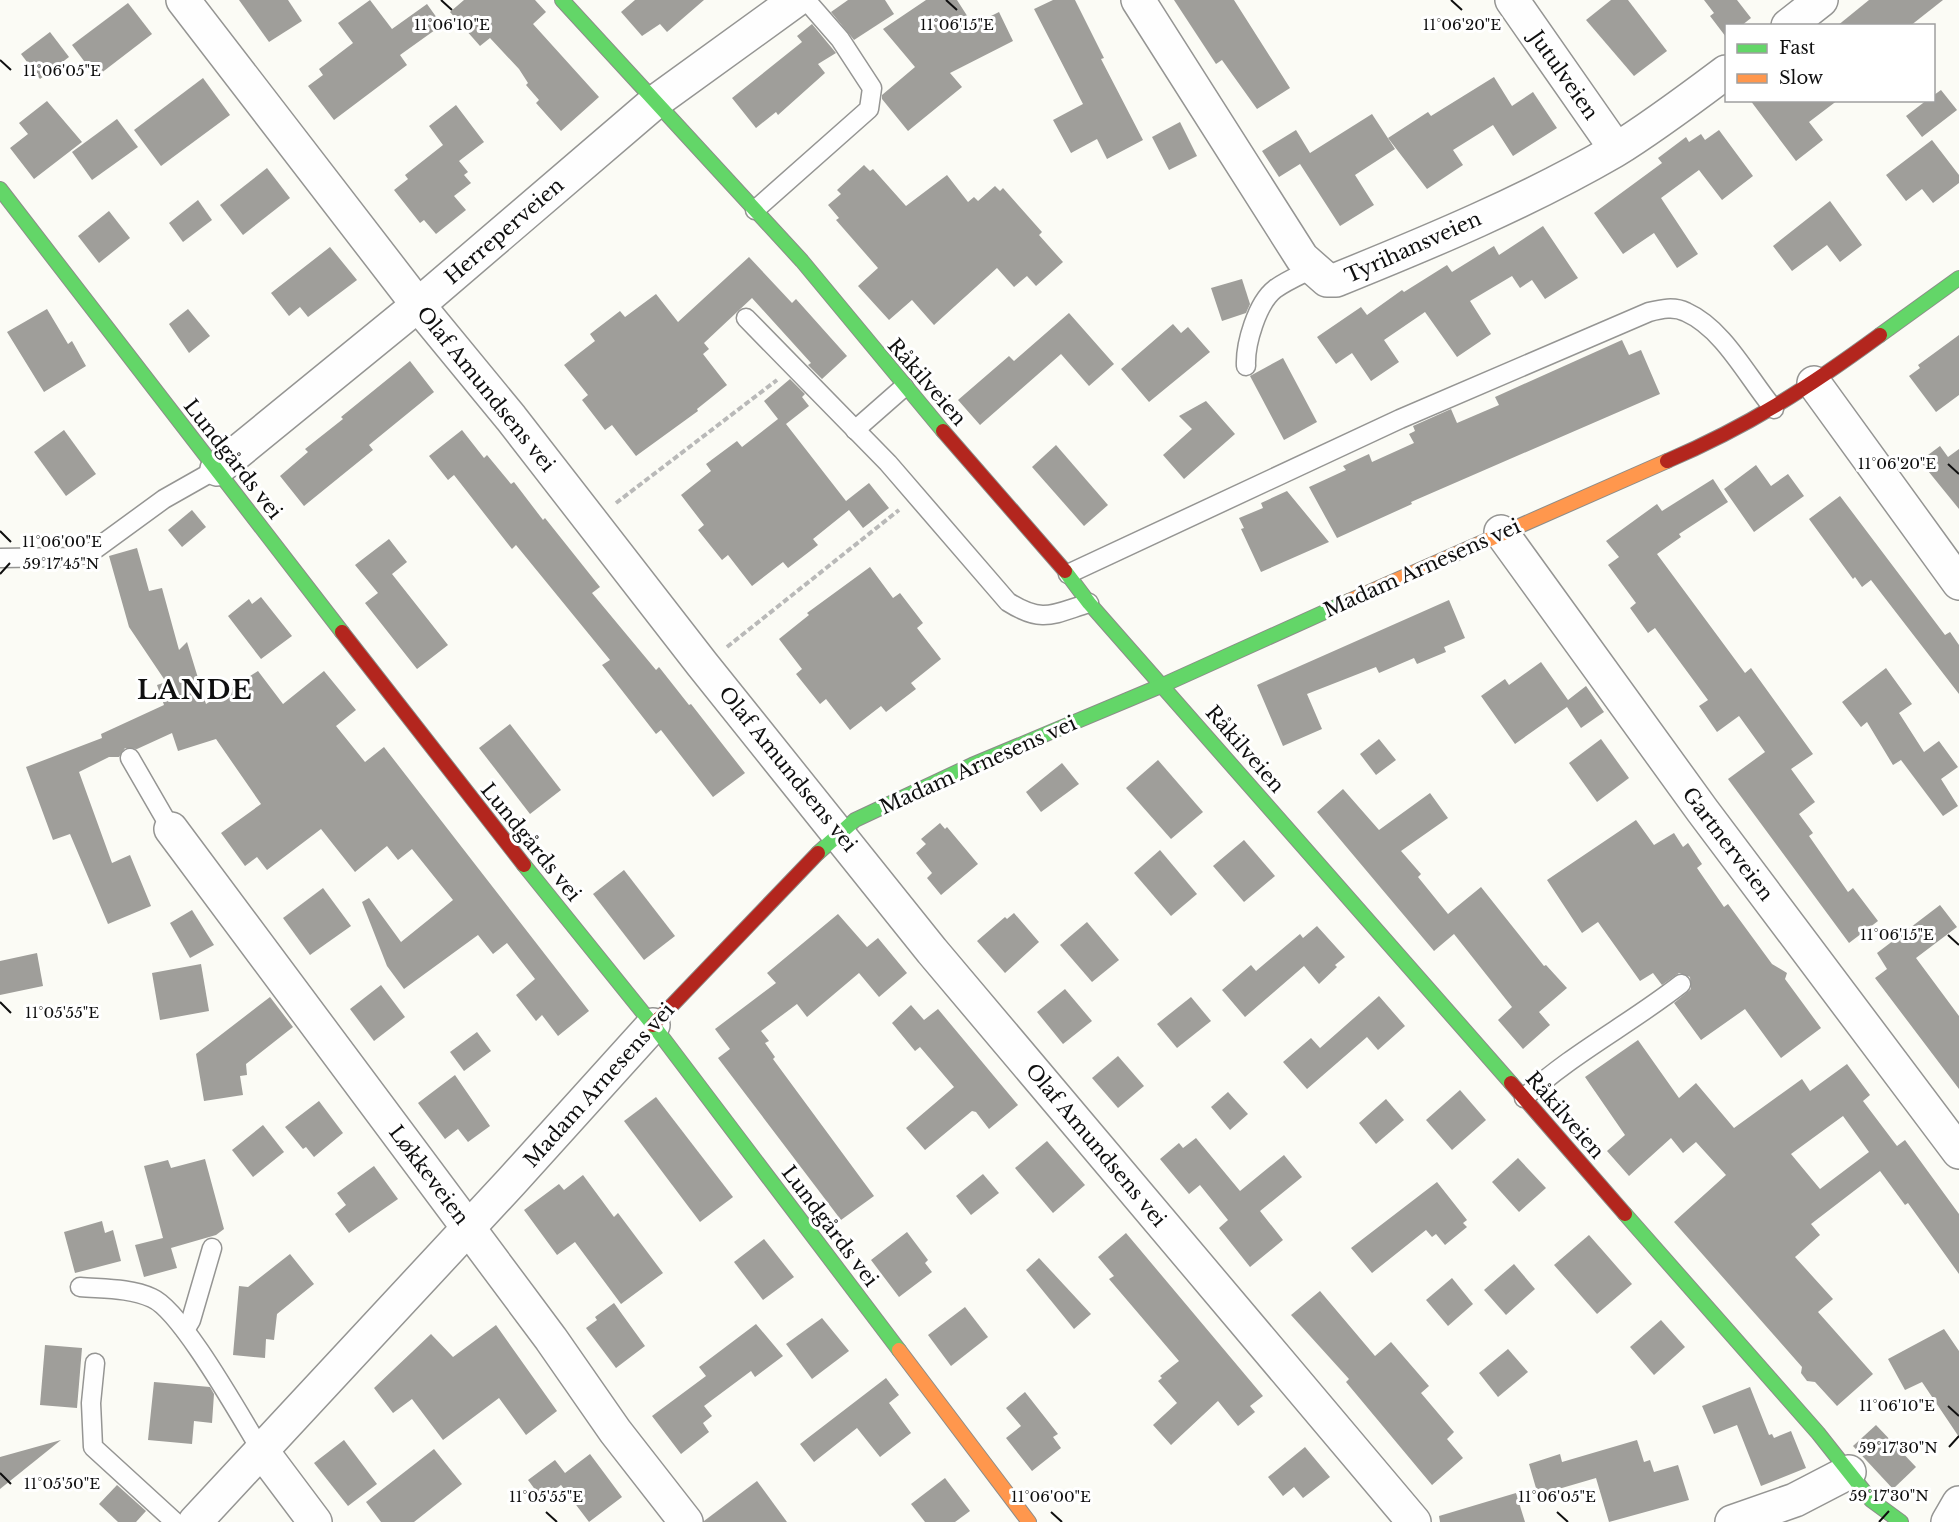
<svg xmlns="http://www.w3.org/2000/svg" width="1959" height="1522" viewBox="0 0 1959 1522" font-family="'Libre Baskerville',serif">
<rect width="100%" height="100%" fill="#fbfbf5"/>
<!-- building -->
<g fill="#9f9e9a" fill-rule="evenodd">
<polygon points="239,0 288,0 302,21 269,42"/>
<polygon points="370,0 392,29 427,4 442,25 400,55 407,65 334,120 308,86 323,75 319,69 353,43 338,23"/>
<polygon points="464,0 535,0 546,12 533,24 599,97 561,131 536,103 539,100 526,85 528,83 519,69 490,38 480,46 450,12"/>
<polygon points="635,0 704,0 667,32 660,24 642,36 621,12"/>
<polygon points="848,0 885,0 894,14 854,40 831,12"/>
<polygon points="926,0 957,0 973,25 999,12 1013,41 950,73 962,87 908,131 882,99 882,95 915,67 883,29"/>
<polygon points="1053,0 1075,0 1104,58 1101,59 1143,140 1107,159 1097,139 1071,153 1053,120 1083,104 1034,9"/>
<polygon points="1174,0 1234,0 1290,88 1257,109 1222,60 1216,64"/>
<polygon points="1611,0 1628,0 1667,51 1634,76 1586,20"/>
<polygon points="1704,0 1737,0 1751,18 1741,26 1726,26 1726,37 1710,16 1714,13"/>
<polygon points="1869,0 1943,0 1910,26 1837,26"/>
<polygon points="128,3 152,34 96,77 72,45"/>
<polygon points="812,24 836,53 818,64 825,73 778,115 776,112 756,128 732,98 802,42 797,36"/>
<polygon points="50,32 69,57 40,79 21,54"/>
<polygon points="1494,77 1512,106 1533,92 1557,128 1513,156 1493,125 1453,150 1463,165 1427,189 1388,138 1428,112 1431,116"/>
<polygon points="203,78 230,115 161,166 134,130"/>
<polygon points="1941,90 1957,110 1922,137 1906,116 1927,100 1934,100 1934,95"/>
<polygon points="1750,100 1838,100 1809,122 1823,140 1796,161"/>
<polygon points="47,101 82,142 34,179 10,148 28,134 19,123"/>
<polygon points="456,105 484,142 459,161 468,172 464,175 471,183 454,196 466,210 436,234 424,220 420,223 394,190 408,179 405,175 443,145 429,126"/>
<polygon points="1372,114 1395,149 1355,175 1374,205 1340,226 1300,164 1279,177 1262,151 1296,130 1310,153"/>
<polygon points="117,119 138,147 92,180 72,152"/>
<polygon points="1180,122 1197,156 1169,170 1152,137"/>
<polygon points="1719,130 1753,176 1722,200 1699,170 1661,198 1698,254 1677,268 1654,233 1623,254 1594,213 1662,163 1658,158 1686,137 1689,142 1701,134 1705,140"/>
<polygon points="1932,140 1959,175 1959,183 1933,203 1922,189 1906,201 1886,175"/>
<polygon points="864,165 870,171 873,169 906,206 947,175 968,202 974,197 978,201 995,186 1000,191 1003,188 1042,232 1039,235 1063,262 1036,286 1027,276 1014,287 997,268 934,325 912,300 889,320 858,286 878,268 836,220 839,218 828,205 841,194 837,190"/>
<polygon points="267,168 290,198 243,235 220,205"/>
<polygon points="198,200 212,220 183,242 169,223"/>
<polygon points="1830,201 1862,245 1840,262 1827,245 1792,271 1773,246"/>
<polygon points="109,211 130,238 99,263 78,236"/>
<polygon points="1543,226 1578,278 1545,299 1532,280 1520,288 1512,276 1470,301 1491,334 1457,357 1425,312 1384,340 1399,362 1371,381 1352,353 1336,364 1317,337 1361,307 1367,315 1402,290 1404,292 1447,265 1452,272 1494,246 1499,255"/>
<polygon points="330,247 357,280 308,317 300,307 289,316 271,293"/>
<polygon points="749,257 792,303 796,299 847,356 822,379 808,365 811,363 752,298 704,343 709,349 703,354 727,385 697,409 698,411 636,456 612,425 605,430 582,400 588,395 564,365 595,341 590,334 620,311 625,317 656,294 678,322"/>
<polygon points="1242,279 1250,304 1246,313 1222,321 1211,288"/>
<polygon points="47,309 68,344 72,341 86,366 44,392 7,332"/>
<polygon points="188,309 210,336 189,353 169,324"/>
<polygon points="1069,313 1114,364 1089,386 1061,354 980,425 958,400 1009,356 1014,361"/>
<polygon points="1173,324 1181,333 1188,327 1210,352 1149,402 1121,369"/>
<polygon points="1959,335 1959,395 1936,412 1909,376 1920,368 1918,365"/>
<polygon points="1622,340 1629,355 1641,350 1660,394 1411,502 1412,504 1337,538 1309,487 1346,470 1343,466 1369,454 1372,462 1414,443 1409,434 1415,431 1413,426 1451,409 1457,423 1499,405 1495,397"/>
<polygon points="1283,358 1317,422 1284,440 1250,376"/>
<polygon points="410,361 434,392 369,445 373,450 304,506 280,476 308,452 305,449 343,419 341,417"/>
<polygon points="790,379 805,394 802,397 809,406 786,424 846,501 869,483 889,508 863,528 849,510 813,539 818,545 788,568 783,562 752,586 728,555 722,560 698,530 704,525 681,495 711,471 706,464 737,441 742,447 778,419 764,401"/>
<polygon points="1206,401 1235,434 1184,479 1163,455 1192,429 1179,416"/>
<polygon points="64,430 96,474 66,496 34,452"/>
<polygon points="462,430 484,458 487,455 511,484 514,482 543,520 545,518 600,587 592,593 656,670 659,667 689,705 691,704 745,773 713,797 661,730 656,734 602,665 610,660 516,545 512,549 454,475 448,480 429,456"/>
<polygon points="1056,445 1108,505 1084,526 1032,467"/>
<polygon points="1940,446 1948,457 1959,449 1959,509 1920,461"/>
<polygon points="1756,465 1771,486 1788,474 1804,496 1754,532 1724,489"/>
<polygon points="1713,479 1728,502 1679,534 1681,537 1657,554 1745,673 1751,668 1813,754 1791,769 1815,802 1799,814 1813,833 1809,836 1848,892 1853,888 1878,921 1849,943 1728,779 1765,752 1739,716 1717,732 1699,706 1708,700 1655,628 1648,633 1630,608 1636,603 1608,565 1619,557 1606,541 1657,504 1662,511"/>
<polygon points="1287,491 1329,542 1261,572 1241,529 1244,528 1239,518 1263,508 1261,503"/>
<polygon points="1840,496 1945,635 1950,632 1959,645 1959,694 1871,580 1862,587 1855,577 1853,579 1809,519"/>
<polygon points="192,510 206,527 182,547 168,530"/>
<polygon points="389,539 407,562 392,574 448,645 417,669 365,603 378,593 355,565"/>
<polygon points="137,548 149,591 162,588 179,650 187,642 206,704 258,671 283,704 324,671 356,710 336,726 365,762 384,747 589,1011 558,1036 542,1015 536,1021 516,995 535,979 507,943 493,954 478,935 404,989 387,966 362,902 369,898 401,942 453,900 412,849 398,860 387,846 355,872 321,829 267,870 257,857 245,866 221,833 261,804 216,739 178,751 172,733 137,749 125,748 119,757 109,757 79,772 112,863 130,855 151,906 108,924 70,834 53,840 26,767 102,738 101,734 164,705 157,685 166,682 129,627 109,556"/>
<polygon points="870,567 893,598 900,593 923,623 917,628 941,659 911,683 916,689 886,712 881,706 850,730 826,699 820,704 796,674 802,669 779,639 809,615 807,613"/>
<polygon points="261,597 292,636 261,659 228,616 249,599 252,604"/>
<polygon points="1449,600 1465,638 1444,647 1446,652 1417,664 1414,658 1379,673 1376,667 1307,694 1322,729 1283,746 1257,685"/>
<polygon points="1541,662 1568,700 1586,686 1604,712 1581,728 1567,707 1515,744 1481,696 1505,679 1509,685"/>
<polygon points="1886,668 1912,704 1899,713 1924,752 1939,741 1958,767 1941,779 1958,806 1943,816 1901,760 1893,765 1867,722 1861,727 1842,702"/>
<polygon points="510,724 561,790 530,814 479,748"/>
<polygon points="1379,739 1396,760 1376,775 1360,754"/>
<polygon points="1601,739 1629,778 1597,802 1569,763"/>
<polygon points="1158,760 1203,812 1171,839 1126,788"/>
<polygon points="1062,763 1079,784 1041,812 1026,792"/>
<polygon points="1343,789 1379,830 1430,793 1448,818 1401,851 1421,874 1418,877 1448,914 1481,887 1544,966 1546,965 1567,988 1539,1012 1550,1025 1523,1049 1498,1020 1512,1007 1454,934 1434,951 1317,812"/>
<polygon points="1636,820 1654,845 1674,833 1683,847 1688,843 1702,864 1697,868 1724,907 1728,904 1772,964 1787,973 1785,979 1821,1028 1781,1058 1745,1009 1701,1040 1674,1003 1691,989 1690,977 1679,973 1662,985 1653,973 1640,981 1598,922 1582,933 1547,880"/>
<polygon points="940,823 945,829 947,827 978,864 941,895 927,878 932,873 916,853 926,844 921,839"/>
<polygon points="1244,840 1275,876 1244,902 1213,866"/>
<polygon points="1160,850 1197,894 1171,916 1134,873"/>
<polygon points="624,870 675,936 644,960 593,894"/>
<polygon points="323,888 351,926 310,955 283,918"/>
<polygon points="1940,905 1957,927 1916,958 1959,1016 1959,1089 1875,978 1887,969 1877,953"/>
<polygon points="192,910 214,945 190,958 170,923"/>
<polygon points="1014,913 1039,942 1005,973 977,941 1005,917 1007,919"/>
<polygon points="838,914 867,947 878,938 907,973 879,997 859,973 807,1017 797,1004 761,1031 769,1041 765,1043 775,1057 773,1059 874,1196 841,1220 718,1058 730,1049 715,1029 776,983 767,973"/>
<polygon points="1087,922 1119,960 1092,982 1060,945"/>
<polygon points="1317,926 1345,957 1335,965 1337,967 1319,984 1304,966 1245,1017 1222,990 1251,965 1256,971 1300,934 1303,938"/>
<polygon points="37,953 43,986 0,995 0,961"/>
<polygon points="201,964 209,1011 160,1020 152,973"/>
<polygon points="381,985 405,1017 374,1041 350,1009"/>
<polygon points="1065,989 1092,1021 1063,1044 1037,1012"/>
<polygon points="1379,996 1405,1026 1378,1050 1367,1037 1307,1089 1283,1062 1311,1038 1320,1048"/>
<polygon points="270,997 293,1027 246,1064 247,1075 240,1076 243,1095 204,1101 196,1054"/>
<polygon points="1191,997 1211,1021 1177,1048 1157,1024"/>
<polygon points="911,1005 924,1020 938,1009 1018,1105 989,1129 976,1112 972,1111 925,1150 906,1128 954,1087 920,1047 915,1051 892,1023"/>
<polygon points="477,1032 491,1051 464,1071 450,1052"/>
<path d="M1638 1040 1679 1098 1696 1083 1734 1128 1802 1079 1810 1091 1847 1064 1870 1095 1863 1101 1897 1146 1905 1140 1959 1214V1274L1908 1203 1905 1205 1880 1171 1811 1224 1820 1235 1795 1257 1833 1299 1818 1312 1873 1374 1837 1406 1815 1382 1807 1381 1801 1373 1802 1367 1674 1222 1726 1175 1696 1142 1683 1153 1671 1138 1629 1176 1607 1151 1625 1135 1585 1077ZM1843 1116 1869 1152 1820 1189 1791 1154Z"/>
<polygon points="1118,1056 1144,1086 1118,1108 1092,1078"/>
<polygon points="455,1075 490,1126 468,1142 458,1129 445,1139 418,1103"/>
<polygon points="1460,1090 1486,1120 1452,1150 1426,1120"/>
<polygon points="1228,1092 1248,1114 1230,1130 1211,1107"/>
<polygon points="656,1097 733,1197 700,1222 624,1121"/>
<polygon points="1386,1099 1404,1120 1376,1144 1359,1123"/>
<polygon points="319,1101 343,1133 314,1157 306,1147 303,1149 285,1127"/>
<polygon points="263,1125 284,1152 253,1177 232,1150"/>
<polygon points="1196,1138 1240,1191 1284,1155 1302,1177 1260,1211 1283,1240 1250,1267 1219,1228 1228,1220 1200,1185 1189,1194 1160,1159 1179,1143 1183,1148"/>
<polygon points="1047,1141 1085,1185 1053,1213 1015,1168"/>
<polygon points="1518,1158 1546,1188 1519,1212 1492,1182"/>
<polygon points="205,1159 224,1229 216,1235 171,1248 177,1268 144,1277 135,1245 163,1238 144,1166 168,1160 171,1168"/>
<polygon points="374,1166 398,1199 349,1233 335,1214 346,1205 337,1193"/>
<polygon points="983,1174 999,1193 971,1215 956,1196"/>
<polygon points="583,1175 614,1217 618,1213 663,1273 621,1304 575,1242 557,1255 524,1210 559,1184 564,1190"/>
<polygon points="1437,1182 1467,1220 1463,1223 1467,1227 1445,1245 1436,1234 1432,1237 1426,1230 1372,1273 1351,1248"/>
<polygon points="102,1221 105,1233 113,1230 121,1261 75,1273 64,1232"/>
<polygon points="907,1232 928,1260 925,1263 932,1272 899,1297 871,1260"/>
<polygon points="1126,1233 1263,1396 1250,1406 1255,1412 1238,1426 1218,1401 1171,1445 1153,1425 1177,1403 1158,1381 1162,1378 1160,1376 1179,1361 1109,1279 1114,1276 1098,1257"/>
<polygon points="1589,1235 1632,1284 1597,1314 1554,1265"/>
<polygon points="764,1239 794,1277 763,1300 734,1262"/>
<polygon points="290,1254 314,1284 277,1314 274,1340 266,1339 265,1358 233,1355 239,1286 248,1287"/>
<polygon points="1039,1258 1091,1314 1074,1329 1026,1270"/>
<polygon points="1514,1264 1535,1289 1506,1315 1484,1290"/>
<polygon points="1452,1278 1473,1304 1448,1326 1426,1300"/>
<polygon points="1320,1291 1375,1356 1391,1342 1429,1386 1421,1393 1454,1432 1447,1439 1463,1458 1432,1485 1346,1382 1349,1379 1291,1315"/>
<polygon points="614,1303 645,1346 616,1368 586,1328 597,1320 595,1317"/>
<polygon points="965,1307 988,1337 951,1366 928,1335"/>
<polygon points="822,1318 849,1351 812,1379 786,1344"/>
<polygon points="1661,1320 1685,1347 1654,1375 1630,1347"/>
<polygon points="756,1324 783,1356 755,1377 751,1371 704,1406 712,1416 703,1423 709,1432 681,1454 652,1416 706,1376 699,1367"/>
<polygon points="496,1325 557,1411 526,1435 499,1398 443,1440 412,1399 393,1413 374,1388 431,1334 453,1357"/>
<polygon points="1944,1329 1959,1351 1959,1437 1922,1382 1905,1390 1888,1359"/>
<polygon points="45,1345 82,1348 77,1408 40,1405"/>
<polygon points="1508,1349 1528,1372 1498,1397 1479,1373"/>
<polygon points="886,1378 899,1395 889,1403 911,1433 880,1457 857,1428 814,1462 800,1444"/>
<polygon points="154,1382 210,1387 214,1394 212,1423 194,1421 192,1444 148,1440"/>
<polygon points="1750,1387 1769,1435 1772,1434 1774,1438 1791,1431 1806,1468 1761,1486 1737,1425 1714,1434 1702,1406"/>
<polygon points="1025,1392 1058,1434 1053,1437 1061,1448 1032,1471 1006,1438 1021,1426 1006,1408"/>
<polygon points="1876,1425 1916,1467 1893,1489 1853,1446"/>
<polygon points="61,1440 0,1489 0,1457"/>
<polygon points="344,1440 377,1484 348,1506 314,1463"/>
<polygon points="1637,1440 1644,1462 1650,1460 1654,1472 1678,1465 1689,1500 1609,1522 1596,1478 1538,1495 1529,1464 1560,1454 1562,1462"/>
<polygon points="1305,1447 1330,1477 1303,1498 1294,1487 1283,1496 1268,1477"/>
<polygon points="434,1449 462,1484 414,1522 381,1522 366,1502"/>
<polygon points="590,1454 622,1497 589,1522 561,1485 542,1499 528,1480 555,1460 565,1473"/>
<polygon points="945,1478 970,1511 955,1522 925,1522 911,1504"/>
<polygon points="757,1481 787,1522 704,1522 704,1521"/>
<polygon points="117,1485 146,1511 136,1522 118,1522 99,1504"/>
<polygon points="1516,1493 1525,1522 1440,1522 1439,1516"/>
</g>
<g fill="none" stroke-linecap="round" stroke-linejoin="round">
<defs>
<g id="lane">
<polyline points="755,210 869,109 872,88 840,39 806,0"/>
<path d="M746 318 888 463 1008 602C1043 624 1053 614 1089 603"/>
<path d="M1246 366C1245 344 1257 303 1275 289 1286 281 1300 275 1312 269"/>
<polyline points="855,430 904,387"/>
<polyline points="0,558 70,557 90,553 164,499 217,469"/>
<path d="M1068 574 1400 419 1649 312C1661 309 1674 306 1686 312 1724 329 1748 378 1774 409"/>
<polyline points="130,758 171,829"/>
<path d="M1524 1098C1571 1054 1630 1024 1681 984"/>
<path d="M80 1287C104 1289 130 1288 152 1298 182 1311 241 1418 261 1450"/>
<polyline points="185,1330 191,1320 212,1248"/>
<polyline points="95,1363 91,1403 93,1447 175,1522"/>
</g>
<g id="street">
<polyline points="183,0 418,305 511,418 702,664 932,951 1414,1522"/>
<path d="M1138 0 1302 258 1327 280H1336C1430 242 1526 202 1614 151 1653 127 1690 99 1726 72"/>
<polyline points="1512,0 1616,149"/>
<polyline points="1788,26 1821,0"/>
<polyline points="1814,383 1959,583"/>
<polyline points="217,469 418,305 655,102 796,0"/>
<polyline points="1501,532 1702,810 1959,1152"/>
<polyline points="171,829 551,1339 615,1431 686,1522"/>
<polyline points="261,1450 315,1522"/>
<polyline points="195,1522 511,1182 653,1025"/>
<polyline points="1732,1522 1795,1500 1849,1472"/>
<polyline points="1948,1522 1959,1503"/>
</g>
<g id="fast">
<polyline points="562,0 802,261 943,431"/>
<polyline points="0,189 342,632"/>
<polyline points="1880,335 1959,278"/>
<polyline points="1065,571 1089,603 1511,1083"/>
<polyline points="818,853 855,820 972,765 1163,685 1349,601"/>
<polyline points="524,865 653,1025 899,1350"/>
<polyline points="1625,1214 1818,1433 1871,1500 1901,1522"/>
</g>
<g id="slow">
<polyline points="1349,601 1667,461"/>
<polyline points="899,1350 1029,1522"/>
</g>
<g id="jam">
<polyline points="943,431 1065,571"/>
<path d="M1667 461C1749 426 1809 387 1880 335"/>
<polyline points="342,632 524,865"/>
<polyline points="653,1025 818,853"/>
<polyline points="1511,1083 1625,1214"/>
</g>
</defs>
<!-- lane casing -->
<use href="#lane" stroke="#959593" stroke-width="21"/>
<!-- street casing -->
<use href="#street" stroke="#959593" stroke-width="36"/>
<!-- fast casing -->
<use href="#fast" stroke="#8c8c89" stroke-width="16"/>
<!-- slow casing -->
<use href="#slow" stroke="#8c8c89" stroke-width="16"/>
<!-- jam casing -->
<use href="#jam" stroke="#8c8c89" stroke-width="16"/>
<!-- path -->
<g stroke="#b9b9b8" stroke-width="4" stroke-dasharray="6 3" stroke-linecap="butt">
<polyline points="616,503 777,380"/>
<polyline points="727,647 899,510"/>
</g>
<!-- lane -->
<use href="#lane" stroke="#fefefe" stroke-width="18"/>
<!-- street -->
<use href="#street" stroke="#fefefe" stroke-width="33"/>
<!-- fast -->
<use href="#fast" stroke="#63d668" stroke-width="14"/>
<!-- slow -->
<use href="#slow" stroke="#ff974d" stroke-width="14"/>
<!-- jam -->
<use href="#jam" stroke="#b3261e" stroke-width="14"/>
</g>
<!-- ticks -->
<path fill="none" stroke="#0f0f0f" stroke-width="2" d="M441 0 452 10M946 0 957 10M1451 0 1462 10M0 60 11 70M1948 464 1959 474M0 531 11 542M0 574 10 563M1948 935 1959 945M0 1002 11 1013M1948 1406 1959 1416M1949 1447 1959 1436M0 1473 11 1484M546 1512 557 1522M1051 1512 1062 1522M1557 1512 1568 1522M1879 1522 1889 1511"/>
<g text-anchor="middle" stroke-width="6" stroke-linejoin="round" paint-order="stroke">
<!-- street labels -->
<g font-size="20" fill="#0f0f0f" stroke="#fff">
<text transform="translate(1564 75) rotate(55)" y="7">Jutulveien</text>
<text transform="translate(504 231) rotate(-41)" y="7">Herreperveien</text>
<text transform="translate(1413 247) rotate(-24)" y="7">Tyrihansveien</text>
<text transform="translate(927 382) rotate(49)" y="7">Råkilveien</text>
<text transform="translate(486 389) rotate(51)" y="7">Olaf Amundsens vei</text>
<text transform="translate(233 459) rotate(52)" y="7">Lundgårds vei</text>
<text transform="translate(1422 568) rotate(-24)" y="7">Madam Arnesens vei</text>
<text transform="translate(1245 749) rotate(49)" y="7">Råkilveien</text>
<text transform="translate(978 765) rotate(-24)" y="7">Madam Arnesens vei</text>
<text transform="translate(788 769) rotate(51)" y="7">Olaf Amundsens vei</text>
<text transform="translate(531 842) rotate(51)" y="7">Lundgårds vei</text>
<text transform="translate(1728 844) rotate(53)" y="7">Gartnerveien</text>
<text transform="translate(599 1085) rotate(-48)" y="7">Madam Arnesens vei</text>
<text transform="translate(1565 1115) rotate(49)" y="7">Råkilveien</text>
<text transform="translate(1096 1145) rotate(50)" y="7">Olaf Amundsens vei</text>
<text transform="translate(429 1175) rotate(53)" y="7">Løkkeveien</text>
<text transform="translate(830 1226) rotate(53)" y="7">Lundgårds vei</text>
</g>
<!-- district labels -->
<g font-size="26" font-weight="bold" letter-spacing="1.5" fill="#0f0f0f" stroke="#fff">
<text x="195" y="699">LANDE</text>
</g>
</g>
<g font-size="15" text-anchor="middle" fill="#0f0f0f" stroke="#fff" stroke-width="6" stroke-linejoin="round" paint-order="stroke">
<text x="452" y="30">11°06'10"E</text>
<text x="957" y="30">11°06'15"E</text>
<text x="1462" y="30">11°06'20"E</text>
<text x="62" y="76">11°06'05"E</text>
<text x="1897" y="469">11°06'20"E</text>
<text x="62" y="547">11°06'00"E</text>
<text x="61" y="569">59°17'45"N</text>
<text x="1897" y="940">11°06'15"E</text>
<text x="62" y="1018">11°05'55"E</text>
<text x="1897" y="1411">11°06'10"E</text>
<text x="1898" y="1453">59°17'30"N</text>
<text x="62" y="1489">11°05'50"E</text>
<text x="1889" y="1501">59°17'30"N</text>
<text x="546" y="1502">11°05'55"E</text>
<text x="1051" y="1502">11°06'00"E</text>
<text x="1557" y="1502">11°06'05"E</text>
</g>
<!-- legend -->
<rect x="1725" y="24" width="210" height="78" fill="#ffffff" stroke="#9f9f9f" stroke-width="1.5"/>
<rect x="1737" y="44" width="30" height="9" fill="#63d668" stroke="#9f9f9f" stroke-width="1.5"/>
<text x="1779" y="54" font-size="18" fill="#0f0f0f">Fast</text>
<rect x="1737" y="74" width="30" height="9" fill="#ff974d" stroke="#9f9f9f" stroke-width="1.5"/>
<text x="1779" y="84" font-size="18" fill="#0f0f0f">Slow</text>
</svg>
